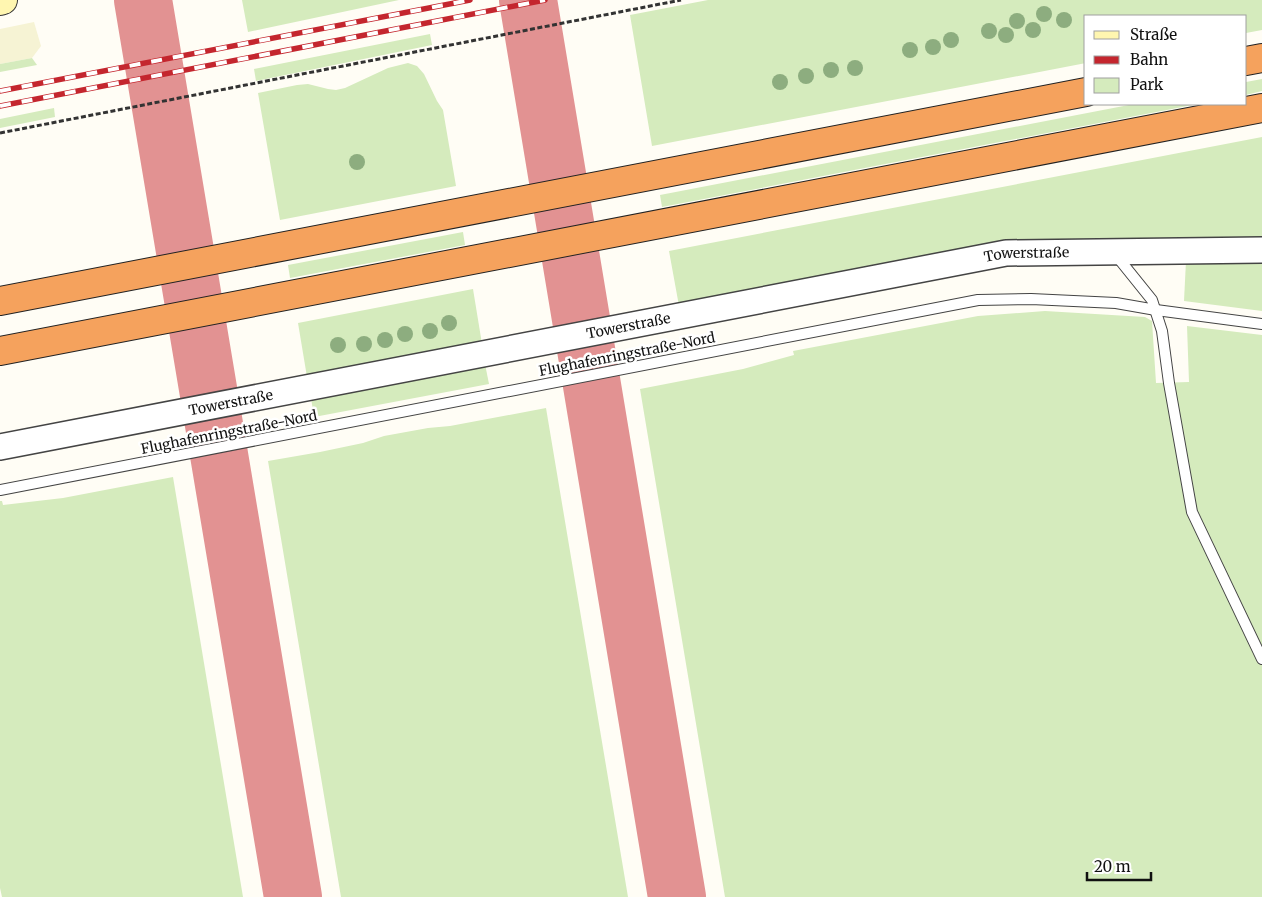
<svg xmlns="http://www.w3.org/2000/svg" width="1262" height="897" viewBox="0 0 1262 897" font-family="Merriweather,serif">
<rect width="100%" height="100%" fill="#fffdf5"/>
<!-- farmland -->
<polygon fill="#f6f3d4" points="34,22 41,46 32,58 0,64 0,29"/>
<!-- green -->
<g fill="#d5ebbd">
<polygon points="242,0 399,0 248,32"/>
<polygon points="708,0 1262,0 1262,30 1246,33 1246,16 1086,16 1086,63 652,146 630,15"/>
<polygon points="430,34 432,45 256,81 254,69"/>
<polygon points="32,58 37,65 0,72 0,64"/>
<polygon points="408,63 417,66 424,74 437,101 443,110 456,186 280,220 258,93 297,85 308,84 328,89 336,90 345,88 388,68"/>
<polygon points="1262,79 1262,91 1246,95 1246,82"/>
<polygon points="1134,104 1198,104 662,207 660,195"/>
<polygon points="54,108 55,117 0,128 0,119"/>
<polygon points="1262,137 1262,240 1010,243 679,306 669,251"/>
<polygon points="463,232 465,245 290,278 288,265"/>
<polygon points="1262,259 1262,311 1184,301 1186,261"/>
<polygon points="473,289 482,344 307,377 298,323"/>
<polygon points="1045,311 1145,317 1152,321 1156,383 1189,382 1187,326 1262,335 1262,897 725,897 640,389 743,369 794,355 793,351 978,316"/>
<polygon points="485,364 489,384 314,417 311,398"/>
<polygon points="546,408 628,897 341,897 268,461 320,452 363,443 384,436 428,428 450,426"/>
<polygon points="173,477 243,897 2,897 0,888 0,501 2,501 3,505 63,498"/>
</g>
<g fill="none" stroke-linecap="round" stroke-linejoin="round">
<!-- taxiway -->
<g stroke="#e29292" stroke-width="58">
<polyline points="143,0 293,897"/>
<polyline points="528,0 677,897"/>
</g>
<defs>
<g id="service">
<polyline points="1115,254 1152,300 1162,331 1169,383 1192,512 1262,659"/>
<polyline points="0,490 978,300 1031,299 1116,303 1156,310 1262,324"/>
</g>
<g id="tertiary">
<path id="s1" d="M0 447 1006 253 1262 250"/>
</g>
<polyline id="secondary" points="0,1 3,0"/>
<g id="motorway">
<polyline points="1246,61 1262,58"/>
<polyline points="0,301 1086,92"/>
<polyline points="0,351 1262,108"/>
</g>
</defs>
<!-- service casing -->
<use href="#service" stroke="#444" stroke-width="12"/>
<!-- tertiary casing -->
<use href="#tertiary" stroke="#444" stroke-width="28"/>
<!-- secondary casing -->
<use href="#secondary" stroke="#333" stroke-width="30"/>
<!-- motorway casing -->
<use href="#motorway" stroke="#222" stroke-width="30"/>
<!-- path -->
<polyline stroke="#333" stroke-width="3" stroke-dasharray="5 2.5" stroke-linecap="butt" points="0,133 681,0"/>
<!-- service -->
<use href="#service" stroke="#fff" stroke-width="10"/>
<!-- tertiary -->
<use href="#tertiary" stroke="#fff" stroke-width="25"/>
<!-- secondary -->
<use href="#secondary" stroke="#fff6b0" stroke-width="28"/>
<!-- motorway -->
<use href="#motorway" stroke="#f5a25d" stroke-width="28"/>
<defs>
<g id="rail">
<polyline points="0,91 470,0"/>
<polyline points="0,106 545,0"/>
</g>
</defs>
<!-- rail casing -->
<use href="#rail" stroke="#c4262e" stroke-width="5.5"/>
<!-- rail -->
<use href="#rail" stroke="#fff" stroke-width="4" stroke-dasharray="11" stroke-linecap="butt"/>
</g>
<!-- trees -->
<g fill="#8dad7f">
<circle cx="1044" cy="14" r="8"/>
<circle cx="1064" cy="20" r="8"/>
<circle cx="1017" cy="21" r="8"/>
<circle cx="1033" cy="30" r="8"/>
<circle cx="989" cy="31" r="8"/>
<circle cx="1006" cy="35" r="8"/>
<circle cx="951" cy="40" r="8"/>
<circle cx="933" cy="47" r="8"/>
<circle cx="910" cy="50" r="8"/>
<circle cx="855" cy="68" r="8"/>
<circle cx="831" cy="70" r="8"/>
<circle cx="806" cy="76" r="8"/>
<circle cx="780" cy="82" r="8"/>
<circle cx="357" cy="162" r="8"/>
<circle cx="449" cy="323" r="8"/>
<circle cx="430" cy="331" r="8"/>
<circle cx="405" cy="334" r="8"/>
<circle cx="385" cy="340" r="8"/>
<circle cx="364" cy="344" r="8"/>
<circle cx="338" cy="345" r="8"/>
</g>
<g text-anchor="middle" stroke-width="5" stroke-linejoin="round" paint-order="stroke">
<!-- street labels -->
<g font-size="14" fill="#111" stroke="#fff">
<text dy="5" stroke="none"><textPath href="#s1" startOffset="1045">Towerstraße</textPath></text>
<text dy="5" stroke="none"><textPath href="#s1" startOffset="640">Towerstraße</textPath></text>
<text transform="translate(627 354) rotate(-11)" y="5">Flughafenringstraße-Nord</text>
<text dy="5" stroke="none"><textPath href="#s1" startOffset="235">Towerstraße</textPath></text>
<text transform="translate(229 432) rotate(-11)" y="5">Flughafenringstraße-Nord</text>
</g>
</g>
<!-- legend -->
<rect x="1084" y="15" width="162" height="90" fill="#ffffff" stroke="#a0a0a0"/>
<rect x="1094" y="31" width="25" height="8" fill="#fff6b0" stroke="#a0a0a0"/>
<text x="1130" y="40" font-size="15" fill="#111111">Straße</text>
<rect x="1094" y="56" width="25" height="8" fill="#c4262e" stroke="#a0a0a0"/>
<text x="1130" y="65" font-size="15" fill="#111111">Bahn</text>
<rect x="1094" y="78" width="25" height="15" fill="#d5ebbd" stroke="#a0a0a0"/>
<text x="1130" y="90" font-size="15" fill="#111111">Park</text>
<!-- scale -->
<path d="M1087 872v8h64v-8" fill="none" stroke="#111111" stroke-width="2.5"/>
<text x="1094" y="872" font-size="15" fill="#111111" stroke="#ffffff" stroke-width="4" paint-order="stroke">20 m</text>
</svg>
